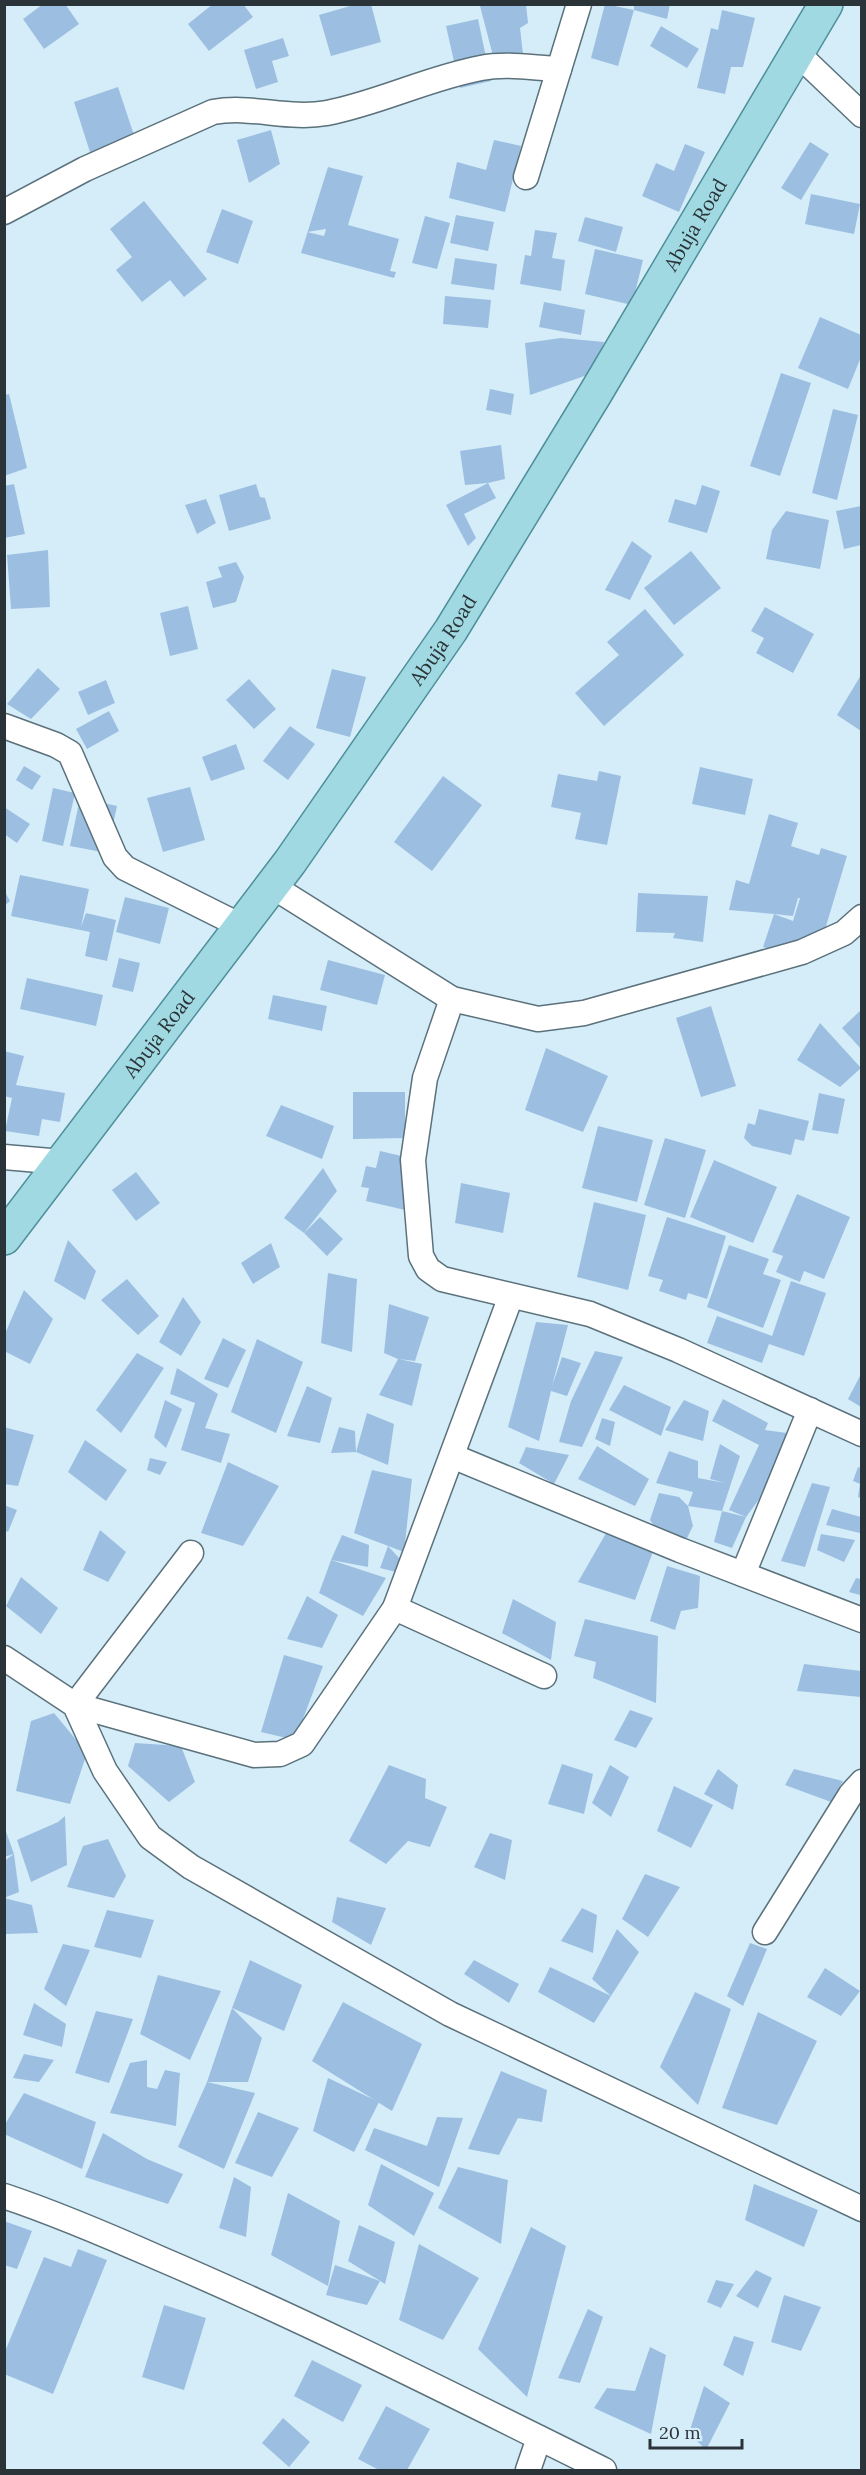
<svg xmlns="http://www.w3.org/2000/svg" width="866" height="2475" viewBox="0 0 866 2475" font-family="Lora,serif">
<rect width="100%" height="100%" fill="#d5edf9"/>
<!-- building -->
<g fill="#9cbfe1" fill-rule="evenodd">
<polygon points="43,4 65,4 79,24 44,49 23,19"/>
<polygon points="213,4 243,4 253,17 209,51 188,24"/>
<polygon points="357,4 371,4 381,42 331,56 319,15"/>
<polygon points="498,4 526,4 528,23 520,28 525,71 498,75 480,6"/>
<polygon points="605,4 634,10 618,66 591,58"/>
<polygon points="634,4 670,4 667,19 634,10"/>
<polygon points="722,10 755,18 743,67 731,67 725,94 697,88 711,28 718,30"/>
<polygon points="478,19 491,81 460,88 446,26"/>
<polygon points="661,26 699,49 687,68 650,46"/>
<polygon points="283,38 289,56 272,61 278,82 256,89 244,50"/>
<polygon points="118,87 141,156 96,171 74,102"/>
<polygon points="271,130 280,164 249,183 237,140"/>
<polygon points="494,140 521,146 505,212 449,198 457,162 486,170"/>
<polygon points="810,142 829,154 801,200 781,188"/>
<polygon points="685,144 705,152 679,212 642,196 656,163 674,171"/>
<path d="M328 167 363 176 348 225 399 239 390 271 396 272 394 278 301 253ZM326 229 324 236 307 232Z"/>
<polygon points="811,194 860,204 854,234 805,224"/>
<polygon points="144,201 207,279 184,297 170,280 142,302 116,270 132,257 110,229"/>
<polygon points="222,209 253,221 238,264 206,252"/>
<polygon points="456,215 494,222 488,251 450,243"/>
<polygon points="425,216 450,223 437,269 412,263"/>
<polygon points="585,217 623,227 616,252 578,241"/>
<polygon points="535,230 557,233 552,258 565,260 561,291 520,284 525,255 531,256"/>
<polygon points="595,249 643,260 632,305 585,294"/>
<polygon points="455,258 497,264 494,290 451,284"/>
<polygon points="445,296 491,300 488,328 443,324"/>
<polygon points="544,302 585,310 581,335 539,327"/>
<polygon points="820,317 861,335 861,357 848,389 798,368"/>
<polygon points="561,338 604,342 596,372 530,395 525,343"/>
<polygon points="781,373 811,383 780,476 750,466"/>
<polygon points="490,389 514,394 511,415 486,410"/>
<polygon points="9,394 27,468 4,476 4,395"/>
<polygon points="833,409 858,415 837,500 812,493"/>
<polygon points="501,445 505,479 488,483 465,485 460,451"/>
<polygon points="488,483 496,498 464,514 476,538 468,546 446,505"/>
<polygon points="14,484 25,534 4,538 4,486"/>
<polygon points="256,484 260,497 265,498 271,519 229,531 219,495"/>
<polygon points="702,485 720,491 707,533 668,522 675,499 696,505"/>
<polygon points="206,499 216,523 197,534 185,505"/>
<polygon points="861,506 861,545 844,549 836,511"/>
<polygon points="786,511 829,520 820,569 766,559 772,530"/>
<polygon points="632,541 652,556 630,600 605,590"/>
<polygon points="48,550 50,607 11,609 7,555"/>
<polygon points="691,551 721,588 674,625 644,588"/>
<polygon points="236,562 244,577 236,602 213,608 206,582 222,577 218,567"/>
<polygon points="188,606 198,649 170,656 160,613"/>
<polygon points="765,607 814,634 793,673 756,653 764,638 751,631"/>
<polygon points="645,609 684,655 604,726 575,693 619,655 607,642"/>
<polygon points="38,668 60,689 31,719 7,704"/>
<polygon points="332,669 366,677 350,737 316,728"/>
<polygon points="861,675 861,731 837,715"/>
<polygon points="249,679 276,709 254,729 226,700"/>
<polygon points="106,680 115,703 88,715 78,692"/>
<polygon points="109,711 119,731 87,749 76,729"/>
<polygon points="290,726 315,744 288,780 263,761"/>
<polygon points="236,744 245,769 211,781 202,757"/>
<polygon points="24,766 41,776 32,790 16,780"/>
<polygon points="700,767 753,779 745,815 692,804"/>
<polygon points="599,771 621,776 607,845 575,839 581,813 551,807 558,774 597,781"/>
<polygon points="443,776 482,805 432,871 394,842"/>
<polygon points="190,787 205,840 163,852 147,798"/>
<polygon points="53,788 75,793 63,846 42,841"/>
<polygon points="80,798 117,806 107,853 70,846"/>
<polygon points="4,807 30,824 17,843 4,834"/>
<path d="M769 814 798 823 791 846 819 855 821 848 847 856 818 953 789 956 763 947 774 914 729 910 736 880 749 884ZM798 898H800L793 921 774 914 793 916Z"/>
<polygon points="20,875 89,889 81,927 86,913 116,920 107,961 85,956 90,932 11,916"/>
<polygon points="4,890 10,901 4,906"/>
<polygon points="638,893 708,896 703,942 673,938 675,933 636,932"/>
<polygon points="125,897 169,908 160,944 116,932"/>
<polygon points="119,958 140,963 133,992 112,987"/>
<polygon points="328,960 385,975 377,1005 320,990"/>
<polygon points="27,978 103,995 96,1026 20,1009"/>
<polygon points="273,995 327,1006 322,1031 268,1019"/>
<polygon points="711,1006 736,1086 701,1097 676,1018"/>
<polygon points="861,1010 861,1049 842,1028"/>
<polygon points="820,1023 861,1068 840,1087 797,1060"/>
<polygon points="546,1048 608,1076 583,1132 525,1110"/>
<polygon points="4,1051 24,1056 16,1085 65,1093 60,1122 42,1119 39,1136 5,1131 12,1098 4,1096"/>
<polygon points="353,1092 405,1092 405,1138 353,1139"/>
<polygon points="819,1093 845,1099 838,1134 812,1130"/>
<polygon points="281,1105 334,1126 322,1159 266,1136"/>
<polygon points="759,1109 809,1121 804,1141 795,1139 791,1155 752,1146 744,1138 748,1123 755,1125"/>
<polygon points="598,1126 653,1140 637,1202 582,1188"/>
<polygon points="665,1138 706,1150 685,1218 644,1205"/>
<polygon points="380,1151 423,1161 418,1213 366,1201 369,1188 361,1187 366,1166 376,1168"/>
<polygon points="714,1160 777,1187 753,1243 690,1217"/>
<polygon points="323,1168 337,1191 304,1233 284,1218"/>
<polygon points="136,1172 160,1203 136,1221 112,1190"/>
<polygon points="461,1183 510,1193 503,1233 455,1223"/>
<polygon points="797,1194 850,1217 824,1279 804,1271 800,1282 776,1272 783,1256 772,1252"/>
<polygon points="594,1202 646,1215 628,1290 577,1277"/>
<polygon points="320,1217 343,1239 327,1256 304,1233"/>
<polygon points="667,1217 726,1236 707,1299 688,1293 686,1300 659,1291 663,1280 648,1276"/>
<polygon points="68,1240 96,1271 85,1300 54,1281"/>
<polygon points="271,1243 280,1267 253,1284 241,1263"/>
<polygon points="729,1245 769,1259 763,1274 781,1280 763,1328 707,1307"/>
<polygon points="328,1273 357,1279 352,1352 321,1343"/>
<polygon points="127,1279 159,1316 138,1335 101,1300"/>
<polygon points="791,1281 826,1293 804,1356 769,1344 762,1363 707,1343 717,1316 772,1336"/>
<polygon points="24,1290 53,1319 30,1364 4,1351 4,1336"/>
<polygon points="183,1297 201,1322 181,1356 159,1342"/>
<polygon points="389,1304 429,1317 415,1361 399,1359 422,1364 412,1406 379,1395 398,1359 384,1353"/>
<polygon points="536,1322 568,1325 552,1386 562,1357 581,1363 567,1396 551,1391 539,1441 508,1427"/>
<polygon points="223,1338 246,1350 228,1388 204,1379"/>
<polygon points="257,1339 303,1362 276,1433 231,1412"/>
<polygon points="595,1351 623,1357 582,1447 559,1442 571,1401"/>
<polygon points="137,1353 164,1368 121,1433 96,1410"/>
<polygon points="177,1368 218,1394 205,1428 230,1434 221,1463 181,1450 195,1403 170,1394"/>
<polygon points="861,1374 861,1407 848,1399"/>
<polygon points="624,1385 671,1407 661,1436 609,1410"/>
<polygon points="307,1386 332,1398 320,1443 287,1436"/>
<polygon points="723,1399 768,1423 765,1430 794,1434 766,1490 746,1517 729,1510 759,1445 712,1421"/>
<polygon points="165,1400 182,1409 166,1448 154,1437"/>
<polygon points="684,1400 709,1411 703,1441 665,1430"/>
<polygon points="367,1413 394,1424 388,1465 356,1452"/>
<polygon points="602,1418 615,1422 610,1446 595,1439"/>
<polygon points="4,1427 34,1435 18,1486 4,1484"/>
<polygon points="339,1427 355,1431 356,1452 331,1453"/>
<polygon points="85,1440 127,1470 106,1501 68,1472"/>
<polygon points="720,1444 740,1456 722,1511 688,1506 693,1492 656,1483 669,1451 698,1461 698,1478 725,1483 710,1479"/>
<polygon points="597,1446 649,1479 635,1506 578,1479"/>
<polygon points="526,1447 569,1455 554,1484 519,1463"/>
<polygon points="150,1458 167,1462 160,1475 147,1470"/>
<polygon points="228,1462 279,1486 243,1546 201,1533"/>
<polygon points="858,1467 861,1468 861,1498 858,1497 860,1484 853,1481"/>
<polygon points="372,1470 412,1479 404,1552 354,1533"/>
<polygon points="812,1483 830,1487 805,1567 781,1561"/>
<polygon points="659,1493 679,1497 688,1506 693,1526 686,1540 660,1534 650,1520"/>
<polygon points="4,1505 17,1510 8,1532 4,1530"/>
<polygon points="832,1509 861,1517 860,1533 826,1525"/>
<polygon points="722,1511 746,1517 732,1548 714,1542"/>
<polygon points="609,1528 654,1549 635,1600 578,1582"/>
<polygon points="100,1530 126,1552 108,1582 83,1570"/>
<polygon points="821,1534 855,1540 844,1562 817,1550"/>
<polygon points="342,1535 369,1545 368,1567 331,1560"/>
<polygon points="388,1546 400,1559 400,1573 380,1568"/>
<polygon points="331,1560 386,1578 363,1616 319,1593"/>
<polygon points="667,1566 700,1576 698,1608 681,1611 675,1630 650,1621"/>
<polygon points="21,1577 58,1608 41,1634 6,1606"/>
<polygon points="856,1578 861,1579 860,1595 849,1592"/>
<polygon points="307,1596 338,1615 322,1648 287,1639"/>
<polygon points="513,1599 556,1622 551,1660 502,1633"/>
<polygon points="585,1619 658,1636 656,1703 593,1678 596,1662 574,1656"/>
<polygon points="284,1655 323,1666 295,1740 261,1732"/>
<polygon points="804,1664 861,1671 861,1697 797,1691"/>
<polygon points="630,1710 653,1718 636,1748 614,1740"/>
<polygon points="54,1713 87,1753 70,1804 16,1791 31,1721"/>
<polygon points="135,1743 181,1746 195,1782 169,1802 128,1766"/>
<polygon points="562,1764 593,1774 584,1814 548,1804"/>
<polygon points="389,1765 426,1779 425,1798 447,1807 430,1847 408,1841 386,1864 349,1841"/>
<polygon points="610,1765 629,1777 611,1817 592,1803"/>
<polygon points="718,1769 738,1785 733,1810 704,1794"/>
<polygon points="794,1769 843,1781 831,1802 785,1785"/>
<polygon points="674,1786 713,1805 691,1848 657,1831"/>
<polygon points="65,1816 67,1865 31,1882 17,1840 58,1822"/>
<polygon points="4,1826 14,1854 4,1857"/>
<polygon points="490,1833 512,1840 505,1880 474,1867"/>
<polygon points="108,1839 126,1876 114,1898 67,1887 83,1846"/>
<polygon points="14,1854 19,1892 4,1898 4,1861"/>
<polygon points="645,1874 680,1887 648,1937 622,1919"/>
<polygon points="337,1897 386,1908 371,1945 332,1922"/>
<polygon points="4,1898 32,1905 38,1933 5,1934"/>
<polygon points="582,1908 597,1915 593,1953 561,1941"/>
<polygon points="107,1910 154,1920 141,1958 94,1947"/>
<polygon points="617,1929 639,1952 611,1996 592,1979"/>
<polygon points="750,1943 767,1949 743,2006 727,1996"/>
<polygon points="63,1944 90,1950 66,2006 44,1989"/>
<polygon points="250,1960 302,1985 284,2031 232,2008"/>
<polygon points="474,1960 519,1984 509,2003 464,1974"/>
<polygon points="550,1967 611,1996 594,2023 538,1992"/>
<polygon points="825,1968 860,1991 841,2016 807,1997"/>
<polygon points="158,1975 221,1991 190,2060 140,2034"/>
<polygon points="695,1992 731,2009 698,2105 660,2067"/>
<polygon points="343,2002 422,2044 392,2111 312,2061"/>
<polygon points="34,2003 66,2024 62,2047 23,2035"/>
<polygon points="232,2008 262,2038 248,2082 207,2082"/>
<polygon points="96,2011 133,2019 109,2083 75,2073"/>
<polygon points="758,2012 817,2041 777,2125 722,2108"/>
<polygon points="24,2054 54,2060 39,2082 13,2078"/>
<polygon points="147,2060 147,2087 157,2089 165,2070 180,2073 176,2126 110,2113 130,2063"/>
<polygon points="501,2071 547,2090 542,2122 518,2118 499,2155 468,2149"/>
<polygon points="328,2078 379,2102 354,2152 313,2131"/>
<polygon points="207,2082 255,2093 224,2169 178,2147"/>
<polygon points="24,2093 96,2122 82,2169 4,2134 4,2126"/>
<polygon points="258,2112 299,2128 272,2177 235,2163"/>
<polygon points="437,2117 463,2118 439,2187 365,2150 374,2128 427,2146"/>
<polygon points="103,2133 147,2159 183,2174 168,2204 85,2177"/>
<polygon points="381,2164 434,2193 414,2236 368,2205"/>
<polygon points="458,2167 508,2180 501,2244 438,2208"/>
<polygon points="234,2177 251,2187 246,2237 219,2228"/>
<polygon points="754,2184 818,2210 804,2247 745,2220"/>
<polygon points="288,2193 340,2221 328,2286 271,2255"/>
<polygon points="4,2221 32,2231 17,2269 4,2265"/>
<polygon points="359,2225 395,2242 385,2284 348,2261"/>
<polygon points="531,2227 566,2246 527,2397 478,2349"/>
<polygon points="419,2244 479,2278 443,2340 399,2320"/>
<polygon points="78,2249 107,2260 53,2394 4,2374 4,2354 44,2257 71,2267"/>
<polygon points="335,2265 380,2281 367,2305 326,2295"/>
<polygon points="756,2270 772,2278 758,2308 736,2296"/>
<polygon points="716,2280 734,2284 721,2308 707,2302"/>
<polygon points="784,2295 821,2307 801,2351 771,2342"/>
<polygon points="164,2305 206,2318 184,2390 142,2377"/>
<polygon points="588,2309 603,2317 580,2383 558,2378"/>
<polygon points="734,2336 754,2342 743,2376 723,2365"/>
<polygon points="650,2347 666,2355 651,2434 594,2408 607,2388 635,2391"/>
<polygon points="312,2360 362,2385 343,2422 294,2396"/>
<polygon points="704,2386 730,2403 706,2450 689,2433"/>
<polygon points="386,2406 430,2429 407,2470 379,2470 358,2459"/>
<polygon points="283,2418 310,2442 289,2467 262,2443"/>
</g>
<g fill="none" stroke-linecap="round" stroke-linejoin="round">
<defs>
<g id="street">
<polyline points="797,53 862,115"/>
<polyline points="526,177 579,4"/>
<path d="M4 212 85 169 213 112C251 105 288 120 327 113 379 103 428 78 481 68 507 63 533 68 559 69"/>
<polyline points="4,726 56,745 70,753 115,857 125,868 241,926"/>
<polyline points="272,886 452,999 538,1019 584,1013 802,952 844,933 862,917"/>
<polyline points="452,999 425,1078 413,1160 421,1256 428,1269 442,1279 590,1314 678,1350 862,1434"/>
<polyline points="4,1157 62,1162"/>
<polyline points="452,1456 680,1550 862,1620"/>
<polyline points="191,1553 75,1705 254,1755 280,1754 302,1744 395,1608 511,1296"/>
<polyline points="743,1574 810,1410"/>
<polyline points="395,1608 544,1676"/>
<polyline points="4,1658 75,1705 105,1771 150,1837 191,1867 450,2014 862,2209"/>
<polyline points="765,1932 851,1794 862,1782"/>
<path d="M4 2196C58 2214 109 2236 161 2259 311 2323 457 2397 604 2470"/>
<polyline points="528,2470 539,2438"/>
</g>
<g id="primary">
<path id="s1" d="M4 1238 290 862 451 630 595 394 826 4"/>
</g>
</defs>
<!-- street casing -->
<use href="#street" stroke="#5b717b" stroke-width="27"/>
<!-- primary casing -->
<use href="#primary" stroke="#4e8f9a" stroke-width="36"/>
<!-- street -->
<use href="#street" stroke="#fff" stroke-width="24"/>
<!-- primary -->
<use href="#primary" stroke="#a1d9e2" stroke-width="33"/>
</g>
<g text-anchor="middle" stroke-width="4.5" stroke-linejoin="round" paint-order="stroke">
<!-- street labels -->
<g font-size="20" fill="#2a3438" stroke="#d5edf9">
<text dy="7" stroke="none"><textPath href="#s1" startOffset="1228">Abuja Road</textPath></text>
<text dy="7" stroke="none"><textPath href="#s1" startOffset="742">Abuja Road</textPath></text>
<text dy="7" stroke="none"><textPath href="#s1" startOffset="256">Abuja Road</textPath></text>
</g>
</g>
<!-- border -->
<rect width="866" height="2475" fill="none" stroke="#2a3438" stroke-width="12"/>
<!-- scale -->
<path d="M650 2439v9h92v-9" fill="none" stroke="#2a3438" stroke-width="3"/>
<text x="659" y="2439" font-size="18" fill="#2a3438" stroke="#d5edf9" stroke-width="4.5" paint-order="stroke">20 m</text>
</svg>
